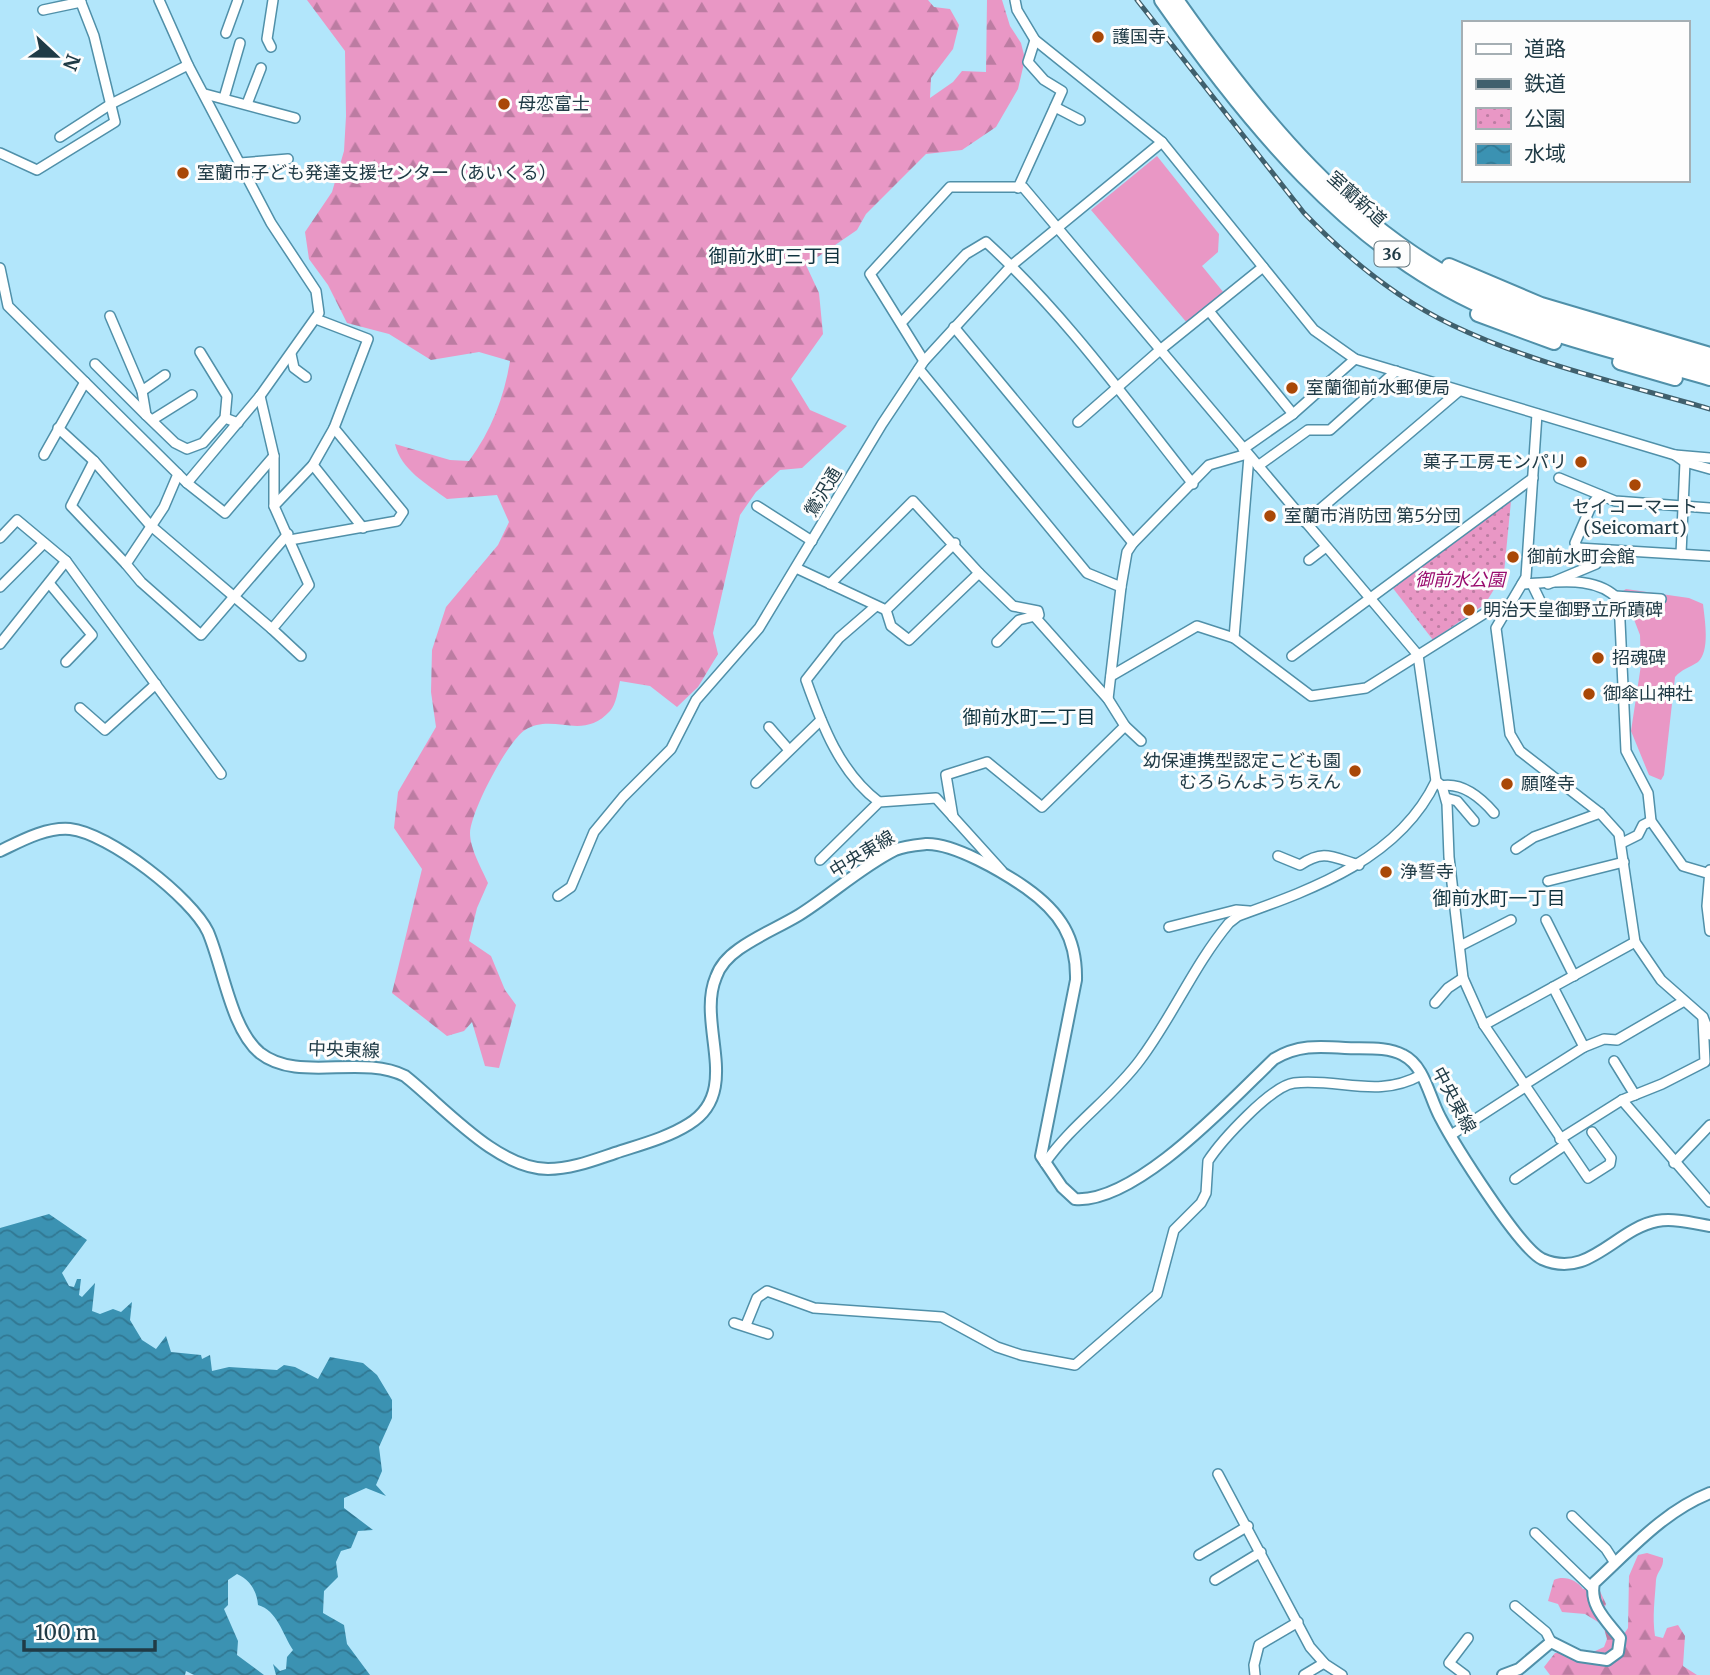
<svg xmlns="http://www.w3.org/2000/svg" width="1710" height="1675" viewBox="0 0 1710 1675" font-family="Merriweather,'Noto Sans JP',serif">
<defs>
<pattern id="forest-firs" width="22" height="20" patternUnits="userSpaceOnUse" patternTransform="scale(1.75)"><rect width="22" height="20" fill="#e997c5"/><path d="M5 1l3.5 6h-7zM16 11l3.5 6h-7z" fill="#bc7ca2"/></pattern>
<pattern id="park-dots" width="8" height="8" patternUnits="userSpaceOnUse" patternTransform="scale(1.75)"><rect width="8" height="8" fill="#e997c5"/><path d="M2 2h.1M6 6h.1" fill="none" stroke="#bc7ca2" stroke-width="1.8" stroke-linecap="round"/></pattern>
<pattern id="water-waves" width="16" height="10" patternUnits="userSpaceOnUse" patternTransform="scale(1.75)"><rect width="16" height="10" fill="#3b92b2"/><path d="M0 5q4-4 8 0t8 0" fill="none" stroke="#317893"/></pattern>
</defs>
<rect width="100%" height="100%" fill="#b2e6fb"/>
<!-- green -->
<g fill="#e997c5">
<polygon points="1157,156 1219,234 1218,252 1202,266 1224,293 1188,324 1091,210"/>
<path d="M1626 589 1689 598 1703 604C1705 621 1710 651 1698 662 1689 668 1682 669 1675 677L1664 775 1661 780 1649 775 1631 731 1641 665 1640 635 1623 591Z"/>
</g>
<!-- forest -->
<g fill="url(#forest-firs)">
<path d="M307 0H928L934 7 950 9 959 25 953 49 931 78 930 98 953 82 962 71 986 72 987 0H1002L1010 26 1021 43 1025 59 1018 89 996 127 962 150 926 154 866 214 857 230 806 265 819 293 823 334 791 379 810 410 847 426 802 468 780 470 756 492 740 515 713 633 718 654 698 687 677 707 650 686 620 681C618 690 616 705 610 711 582 742 554 712 525 730 507 742 471 811 470 833 470 849 482 869 488 883L477 908 469 941 491 956 505 990 516 1005 499 1068 485 1066 472 1022 464 1031 447 1036 392 993 422 869 394 828 398 792 436 727 431 692 432 650 446 607 498 545 509 522 497 495 447 499C427 484 401 470 395 444L450 460 469 461C491 431 504 398 510 361L479 352 431 360 389 334 347 323 328 285 309 259 305 232 332 192 344 151 346 116 345 51Z"/>
<path d="M1647 1553 1663 1558C1664 1568 1657 1571 1656 1580 1655 1598 1652 1617 1655 1636L1663 1638 1667 1628 1678 1625 1685 1636 1683 1666 1697 1675H1550L1544 1667 1555 1653 1593 1652 1604 1647 1607 1639 1603 1625 1585 1614 1562 1612 1558 1604 1548 1601 1554 1580C1564 1575 1577 1580 1583 1589L1598 1587 1606 1604 1600 1619 1613 1635 1624 1634 1628 1628 1629 1576 1638 1555Z"/>
</g>
<!-- park -->
<polygon fill="url(#park-dots)" points="1511,501 1504,573 1485,604 1433,640 1392,587"/>
<!-- water -->
<path fill="url(#water-waves)" d="M49 1214 87 1240 62 1273 69 1286 74 1287 77 1279H81L79 1295 82 1297 95 1283 92 1311 100 1314 113 1309 121 1312 132 1302 130 1320 142 1340 156 1349 166 1336 171 1352 201 1355 202 1359 210 1355 212 1371 229 1367 277 1370 284 1365 295 1367 318 1379 330 1357 363 1363 377 1375 392 1400V1418L379 1447 382 1471 376 1485 386 1496 366 1488 344 1498V1508L373 1530 358 1531 351 1548 341 1551 336 1562 338 1577 324 1591 323 1613 344 1625 347 1644 370 1675H276L273 1664 280 1671 286 1669 287 1657 293 1650C283 1635 277 1610 258 1605 257 1591 250 1580 237 1574L228 1580V1605L224 1609 238 1641 237 1655 264 1675H194L186 1671 185 1675H0V1228Z"/>
<g fill="none" stroke-linecap="round" stroke-linejoin="round">
<defs>
<g id="minor">
<polyline points="159,0 188,65 271,223 316,291 319,313 260,396 187,483"/>
<polyline points="1015,0 1017,10 1035,40 1162,142 1314,330 1355,359 1675,455 1685,462 1710,469"/>
<polyline points="43,10 81,2"/>
<polyline points="226,33 238,0"/>
<polyline points="271,47 267,39 273,0"/>
<polyline points="205,94 295,118"/>
<polyline points="224,98 240,43"/>
<polyline points="247,104 261,68"/>
<polyline points="1055,107 1080,120"/>
<polyline points="60,137 111,104 188,65"/>
<polyline points="0,153 37,170 115,122 94,36 80,0"/>
<polyline points="240,163 288,159"/>
<polyline points="1018,188 1062,91 1044,80 1028,62 1035,40"/>
<polyline points="0,268 8,306 187,483 225,513 274,456"/>
<polyline points="1209,311 1293,414"/>
<polyline points="110,316 142,391 146,415 175,443 187,449 203,443 225,418 238,423"/>
<path d="M902 322 966 254 986 242C1064 313 1128 402 1193 484"/>
<polyline points="954,327 1133,543"/>
<polyline points="200,352 227,396 225,418"/>
<polyline points="291,354 294,368 306,377"/>
<path d="M924 361 870 274 950 187H1023L1418 655 1436 781C1399 859 1313 889 1238 916L1229 923C1194 965 1173 1016 1140 1060 1112 1098 1072 1124 1045 1163"/>
<polyline points="95,364 146,415"/>
<polyline points="919,369 1087,573 1121,587 1108,699"/>
<polyline points="142,391 165,375"/>
<polyline points="1537,414 1526,577 1496,628 1510,734 1520,751 1600,813 1619,834 1635,942 1661,980 1703,1017 1710,1035"/>
<polyline points="152,420 192,395"/>
<polyline points="1078,422 1160,350 1263,267"/>
<polyline points="58,428 94,461 150,525 272,629 309,585 274,506 274,456 260,396"/>
<polyline points="1243,449 1293,414 1355,359"/>
<polyline points="44,455 85,382"/>
<polyline points="1675,455 1710,458"/>
<polyline points="94,461 71,506 126,564"/>
<polyline points="313,465 363,528"/>
<polyline points="1258,466 1308,430 1330,430 1396,371"/>
<polyline points="178,474 164,507 126,564 141,582 201,635 288,534"/>
<polyline points="1559,478 1615,501 1710,508"/>
<polyline points="1600,495 1592,504 1575,543 1578,548 1710,556"/>
<polyline points="274,506 313,465 334,428 368,339 316,319"/>
<polyline points="757,506 812,541"/>
<polyline points="1305,522 1459,391"/>
<polyline points="0,538 17,520 66,561 221,774"/>
<polyline points="290,540 397,521 403,512 334,428"/>
<polyline points="1681,554 1685,462"/>
<polyline points="1309,560 1326,547"/>
<polyline points="796,568 886,610 955,543"/>
<polyline points="979,573 1013,606 1038,611 1039,615 1019,620 997,642"/>
<polyline points="49,583 92,635 66,662"/>
<polyline points="830,584 913,501 979,573 909,640 891,626 886,610"/>
<path d="M1522 584C1554 583 1596 574 1619 600L1626 751 1648 793 1651 821 1683 866 1710 874"/>
<polyline points="1532,584 1546,613"/>
<polyline points="1548,584 1596,564 1605,551"/>
<polyline points="0,587 44,543"/>
<polyline points="1121,587 1127,552 1133,543 1209,465 1247,454"/>
<polyline points="1615,596 1661,599"/>
<path d="M876 606 839 638 806 680C822 725 840 773 879 802"/>
<polyline points="272,629 301,656"/>
<polyline points="1234,638 1249,456"/>
<polyline points="0,644 66,561"/>
<polyline points="1292,656 1533,478"/>
<polyline points="1111,676 1197,626 1234,638 1311,696 1366,688 1498,605 1508,607"/>
<polyline points="80,708 105,730 156,684"/>
<polyline points="1125,726 1141,741"/>
<polyline points="769,727 789,750"/>
<polyline points="1436,781 1442,786 1447,804 1449,857 1463,978 1484,1025 1588,1178 1610,1164 1611,1158 1592,1132"/>
<polyline points="756,783 821,720"/>
<path d="M1441 786C1462 782 1481 798 1494 813"/>
<polyline points="1446,798 1457,801 1474,821"/>
<polyline points="953,817 946,775 987,762 1042,807 1125,726 1108,699 1035,617"/>
<polyline points="1622,843 1638,835 1643,825 1651,821"/>
<polyline points="1516,849 1534,837 1600,813"/>
<path d="M1278 856 1300 865C1324 849 1332 857 1359 865"/>
<polyline points="820,860 879,802 936,798 1002,871"/>
<polyline points="1710,870 1707,906 1710,931"/>
<polyline points="1548,881 1624,862"/>
<polyline points="558,896 571,887 594,832 623,797 671,749 696,700 759,628 882,424 924,361 1012,265 1162,142"/>
<polyline points="1546,920 1574,976"/>
<polyline points="1169,927 1236,910 1249,911"/>
<polyline points="1460,946 1511,920"/>
<polyline points="1553,987 1584,1047 1604,1039 1617,1040 1684,1001"/>
<polyline points="1435,1003 1448,988 1463,978"/>
<polyline points="1484,1025 1635,942"/>
<polyline points="1614,1061 1635,1095"/>
<polyline points="1524,1085 1584,1047"/>
<polyline points="1622,1100 1710,1202"/>
<polyline points="1451,1135 1525,1087"/>
<polyline points="1560,1139 1622,1100 1662,1084 1705,1062 1703,1019"/>
<polyline points="1674,1163 1710,1125"/>
<polyline points="1515,1179 1565,1145"/>
<polyline points="734,1323 768,1334"/>
<path d="M746 1325 757 1298 767 1291 814 1308 942 1317 997 1347 1021 1355 1075 1365 1157 1294 1174 1230 1201 1203 1206 1193 1208 1161C1221 1141 1271 1086 1294 1083 1340 1078 1378 1099 1421 1075"/>
<polyline points="1218,1474 1310,1647 1325,1664 1342,1675"/>
<polyline points="1572,1516 1606,1549 1615,1563"/>
<polyline points="1535,1533 1593,1589"/>
<polyline points="1199,1555 1248,1526"/>
<polyline points="1215,1580 1261,1552"/>
<polyline points="1515,1606 1546,1632 1551,1642"/>
<polyline points="1255,1675 1254,1665 1259,1645 1298,1622"/>
<polyline points="1304,1675 1324,1663"/>
<polyline points="1465,1675 1449,1663 1468,1638"/>
</g>
<g id="major">
<path d="M0 851C21 841 46 827 70 829 109 833 192 898 208 932 223 967 231 1029 260 1053 298 1083 361 1054 405 1076 443 1106 497 1169 548 1169 571 1169 594 1160 615 1153 639 1145 667 1138 689 1124 743 1091 696 1024 716 977 720 965 729 956 739 949 757 936 779 927 799 915 831 895 861 867 895 850 904 846 916 845 926 844 954 843 1003 872 1026 888 1060 912 1077 938 1076 980L1041 1156 1062 1187 1075 1199C1136 1204 1231 1100 1274 1059 1297 1045 1318 1046 1345 1048 1363 1049 1387 1046 1403 1055 1425 1066 1429 1097 1440 1117 1454 1144 1519 1248 1542 1259 1589 1280 1615 1229 1657 1221 1674 1218 1693 1223 1710 1226"/>
<path d="M1503 1675 1519 1669 1551 1642 1579 1656 1607 1660 1618 1652 1620 1638C1607 1621 1589 1606 1594 1583 1630 1550 1664 1511 1710 1493"/>
</g>
<g id="highway">
<path d="M1162 0C1246 120 1349 248 1486 308 1558 339 1636 356 1710 378"/>
<path d="M1176 0C1257 115 1352 234 1483 293 1555 326 1634 344 1710 366"/>
<polyline points="1449,266 1541,305 1710,355"/>
<polyline points="1478,314 1554,342"/>
<polyline points="1620,362 1675,378"/>
</g>
</defs>
<!-- minor casing -->
<use href="#minor" stroke="#5090a9" stroke-width="12"/>
<!-- major casing -->
<use href="#major" stroke="#5090a9" stroke-width="14"/>
<!-- highway casing -->
<use href="#highway" stroke="#5090a9" stroke-width="18"/>
<!-- minor -->
<use href="#minor" stroke="#fff" stroke-width="9"/>
<!-- major -->
<use href="#major" stroke="#fff" stroke-width="10"/>
<!-- highway -->
<use href="#highway" stroke="#fff" stroke-width="14"/>
<defs>
<path id="rail" d="M1137 0 1304 213C1347 258 1396 298 1452 325 1533 364 1624 384 1710 409"/>
</defs>
<!-- rail casing -->
<use href="#rail" stroke="#40606d" stroke-width="5"/>
<!-- rail -->
<use href="#rail" stroke="#fdfdfd" stroke-width="2.5" stroke-dasharray="8" stroke-linecap="butt"/>
</g>
<!-- markers -->
<g fill="#a94807" stroke="#fdfdfd" stroke-width="2.5">
<circle cx="1098" cy="37" r="7"/>
<circle cx="504" cy="104" r="7"/>
<circle cx="183" cy="173" r="7"/>
<circle cx="1292" cy="388" r="7"/>
<circle cx="1581" cy="462" r="7"/>
<circle cx="1635" cy="485" r="7"/>
<circle cx="1270" cy="516" r="7"/>
<circle cx="1513" cy="557" r="7"/>
<circle cx="1469" cy="610" r="7"/>
<circle cx="1598" cy="658" r="7"/>
<circle cx="1589" cy="694" r="7"/>
<circle cx="1355" cy="771" r="7"/>
<circle cx="1507" cy="784" r="7"/>
<circle cx="1386" cy="872" r="7"/>
</g>
<g text-anchor="middle" stroke-width="6" stroke-linejoin="round" paint-order="stroke">
<!-- shield labels -->
<rect fill="#fdfdfd" stroke="#62757d" stroke-width="2" x="1374.5" y="241.5" width="35" height="25" rx="5"/>
<g font-size="16" font-weight="bold" fill="#203b46">
<text x="1392" y="260">36</text>
</g>
<!-- poi labels -->
<g font-size="18" fill="#203b46" stroke="#fdfdfd" text-anchor="start">
<text x="1112" y="43">護国寺</text>
<text x="518" y="110">母恋富士</text>
<text x="197" y="179">室蘭市子ども発達支援センター（あいくる）</text>
<text x="1306" y="394">室蘭御前水郵便局</text>
<text x="1567" y="468" text-anchor="end">菓子工房モンパリ</text>
<text x="1635" y="513" text-anchor="middle">セイコーマート<tspan x="1635" dy="21">(Seicomart)</tspan></text>
<text x="1284" y="522">室蘭市消防団 第5分団</text>
<text x="1527" y="563">御前水町会館</text>
<text x="1483" y="616">明治天皇御野立所蹟碑</text>
<text x="1612" y="664">招魂碑</text>
<text x="1603" y="700">御傘山神社</text>
<text x="1341" y="767" text-anchor="end">幼保連携型認定こども園<tspan x="1341" dy="21">むろらんようちえん</tspan></text>
<text x="1521" y="790">願隆寺</text>
<text x="1400" y="878">浄誓寺</text>
</g>
<!-- street labels -->
<g font-size="18" fill="#203b46" stroke="#fdfdfd">
<text transform="translate(1357 199) rotate(42)" y="6">室蘭新道</text>
<text transform="translate(823 492) rotate(-59)" y="6">鶯沢通</text>
<text transform="translate(862 854) rotate(-31)" y="6">中央東線</text>
<text transform="translate(344 1050) rotate(2)" y="6">中央東線</text>
<text transform="translate(1454 1100) rotate(62)" y="6">中央東線</text>
</g>
<!-- park labels -->
<g font-size="18" font-style="italic" fill="#990b6e" stroke="#fdfdfd">
<text x="1460" y="586">御前水公園</text>
</g>
<!-- neighbourhood labels -->
<g font-size="19" fill="#10333f" stroke="#fdfdfd">
<text x="775" y="263">御前水町三丁目</text>
<text x="1029" y="724">御前水町二丁目</text>
<text x="1499" y="905">御前水町一丁目</text>
</g>
</g>
<!-- legend -->
<rect x="1462" y="21" width="228" height="161" fill="#fdfdfd" stroke="#a5afb4" stroke-width="2"/>
<rect x="1476" y="44" width="35" height="10" fill="#ffffff" stroke="#a5afb4" stroke-width="2"/>
<text x="1524" y="56" font-size="21" fill="#203b46">道路</text>
<rect x="1476" y="79" width="35" height="10" fill="#40606d" stroke="#a5afb4" stroke-width="2"/>
<text x="1524" y="91" font-size="21" fill="#203b46">鉄道</text>
<rect x="1476" y="108" width="35" height="21" fill="url(#park-dots)" stroke="#a5afb4" stroke-width="2"/>
<text x="1524" y="126" font-size="21" fill="#203b46">公園</text>
<rect x="1476" y="144" width="35" height="21" fill="url(#water-waves)" stroke="#a5afb4" stroke-width="2"/>
<text x="1524" y="161" font-size="21" fill="#203b46">水域</text>
<!-- north arrow -->
<g transform="translate(56 56) rotate(112)" stroke="#fdfdfd" stroke-width="5" paint-order="stroke">
<path d="M0-5L12 26L0 18L-12 26Z" fill="#203b46"/>
<text y="-10" font-size="19" font-weight="bold" text-anchor="middle" fill="#203b46">N</text>
</g>
<!-- scale -->
<path d="M24 1640v10h131v-10" fill="none" stroke="#203b46" stroke-width="3.5"/>
<text x="35" y="1640" font-size="21" fill="#203b46" stroke="#fdfdfd" stroke-width="5" paint-order="stroke">100 m</text>
</svg>
